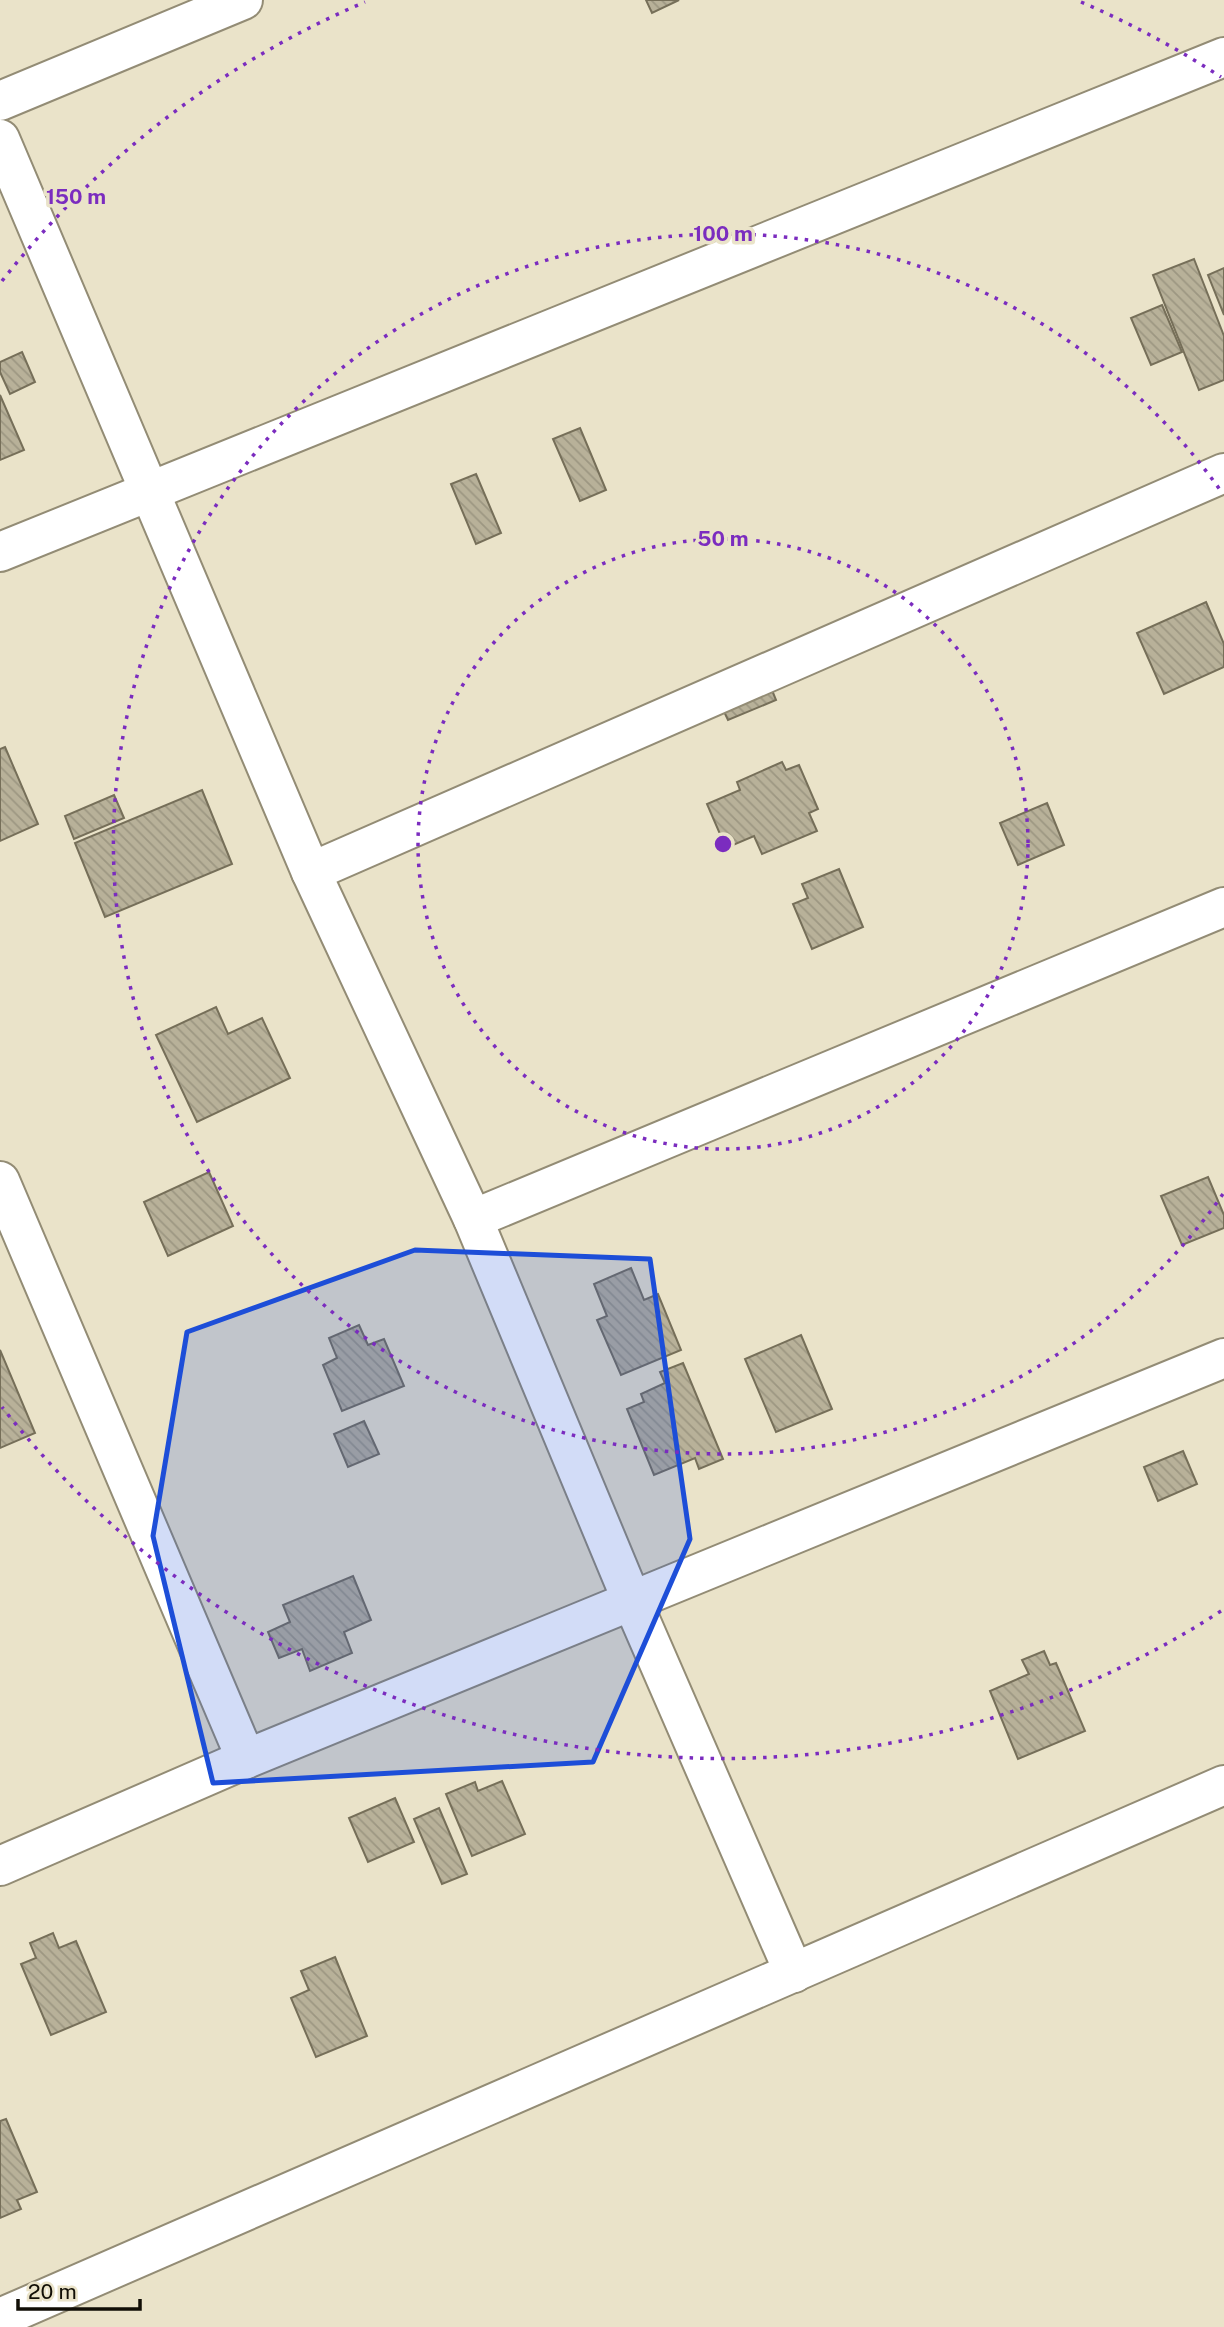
<svg xmlns="http://www.w3.org/2000/svg" width="1224" height="2327" viewBox="0 0 1224 2327" font-family="'Public Sans',sans-serif">
<defs>
<pattern id="building-back-hatch" width="6" height="6" patternUnits="userSpaceOnUse" patternTransform="scale(1.75)"><rect width="6" height="6" fill="#b8b199"/><path d="M-1 5l2 2M0 0l6 6M5-1l2 2" fill="none" stroke="#9d9782"/></pattern>
</defs>
<rect width="100%" height="100%" fill="#eae3c9"/>
<!-- building -->
<g fill="url(#building-back-hatch)" stroke="#766f59" stroke-width="2">
<polygon points="646,0 679,0 652,13"/>
<polygon points="1194,259 1224,336 1224,380 1199,390 1153,275"/>
<polygon points="1224,268 1224,315 1208,275"/>
<polygon points="1162,305 1182,352 1151,365 1131,318"/>
<polygon points="22,352 35,382 10,394 0,372 0,362"/>
<polygon points="0,395 24,450 0,460"/>
<polygon points="580,428 606,490 580,501 553,439"/>
<polygon points="476,474 501,533 476,544 451,484"/>
<polygon points="1206,602 1224,644 1224,667 1164,694 1137,633"/>
<polygon points="767,678 776,700 728,720 718,699"/>
<polygon points="5,747 38,824 0,841 0,749"/>
<polygon points="782,762 786,770 799,765 818,809 809,813 817,831 762,854 754,836 726,848 707,804 740,790 737,782"/>
<polygon points="202,790 232,864 105,917 75,843"/>
<polygon points="114,795 124,818 74,839 65,816"/>
<polygon points="1047,803 1064,845 1018,865 1000,823"/>
<polygon points="839,869 863,927 812,949 793,904 808,898 802,884"/>
<polygon points="216,1007 228,1034 262,1018 290,1078 197,1122 156,1035"/>
<polygon points="209,1172 233,1226 168,1256 144,1202"/>
<polygon points="1208,1177 1224,1215 1224,1228 1182,1245 1161,1196"/>
<polygon points="631,1268 644,1300 658,1294 681,1350 621,1375 597,1320 607,1316 594,1284"/>
<polygon points="359,1325 368,1345 384,1339 404,1386 342,1411 323,1365 337,1358 329,1338"/>
<polygon points="801,1335 832,1409 776,1432 745,1359"/>
<polygon points="0,1350 35,1433 0,1448"/>
<polygon points="683,1363 723,1459 699,1469 695,1458 654,1475 627,1409 644,1402 641,1394 665,1383 660,1372"/>
<polygon points="364,1421 379,1454 348,1467 334,1434"/>
<polygon points="1183,1451 1197,1484 1158,1501 1144,1467"/>
<polygon points="353,1576 371,1620 344,1632 352,1653 310,1671 302,1649 279,1658 268,1632 290,1622 283,1605"/>
<polygon points="1044,1651 1050,1665 1056,1663 1085,1731 1018,1759 990,1691 1029,1674 1022,1660"/>
<polygon points="502,1781 525,1834 472,1856 446,1794 475,1782 478,1791"/>
<polygon points="395,1798 414,1842 368,1862 349,1818"/>
<polygon points="439,1808 467,1874 442,1884 414,1819"/>
<polygon points="53,1933 59,1948 76,1941 106,2012 51,2035 21,1964 36,1958 30,1943"/>
<polygon points="335,1957 367,2036 316,2057 291,1998 309,1990 301,1971"/>
<polygon points="6,2119 37,2192 17,2200 21,2209 0,2218 0,2121"/>
</g>
<g fill="none" stroke-linecap="round" stroke-linejoin="round">
<defs>
<g id="minor">
<polyline points="0,101 243,0"/>
<polyline points="0,139 311,872 473,1219 632,1601 794,1973"/>
<polyline points="0,552 1224,57"/>
<polyline points="311,872 1224,473"/>
<polyline points="0,1181 246,1759"/>
<polyline points="473,1219 1224,907"/>
<polyline points="0,1866 246,1759 1224,1358"/>
<polyline points="0,2318 1224,1785"/>
</g>
</defs>
<!-- minor casing -->
<use href="#minor" stroke="#938c75" stroke-width="42"/>
<!-- minor -->
<use href="#minor" stroke="#fff" stroke-width="38"/>
</g>
<!-- marked area -->
<path fill="#1d4ed8" fill-opacity="0.2" stroke="#1d4ed8" stroke-width="5" stroke-linejoin="round" d="M415 1250 650 1259 690 1539 593 1762 213 1783 153 1536 187 1332Z"/>
<!-- distance rings -->
<g fill="none" stroke="#7b2cbf" stroke-width="3.5" stroke-dasharray="3.5 7">
<circle cx="723" cy="844" r="305"/>
<path d="M1223 1194A610 610 0 1 1 1223 494"/>
<path d="M1221 1611A915 915 0 0 1 2 1407M2 281A915 915 0 0 1 365 2M1081 2A915 915 0 0 1 1221 77"/>
</g>
<circle cx="723" cy="844" r="10" fill="#7b2cbf" stroke="#eae3c9" stroke-width="3.5"/>
<g font-size="21" text-anchor="middle" font-weight="bold" fill="#7b2cbf" stroke="#eae3c9" stroke-width="7" stroke-linejoin="round" paint-order="stroke">
<text x="76" y="204">150 m</text>
<text x="723" y="241">100 m</text>
<text x="723" y="546">50 m</text>
</g>
<!-- scale -->
<path d="M18 2299v10h122v-10" fill="none" stroke="#110e06" stroke-width="3.5"/>
<text x="28" y="2299" font-size="21" fill="#110e06" stroke="#eae3c9" stroke-width="5" paint-order="stroke">20 m</text>
</svg>
